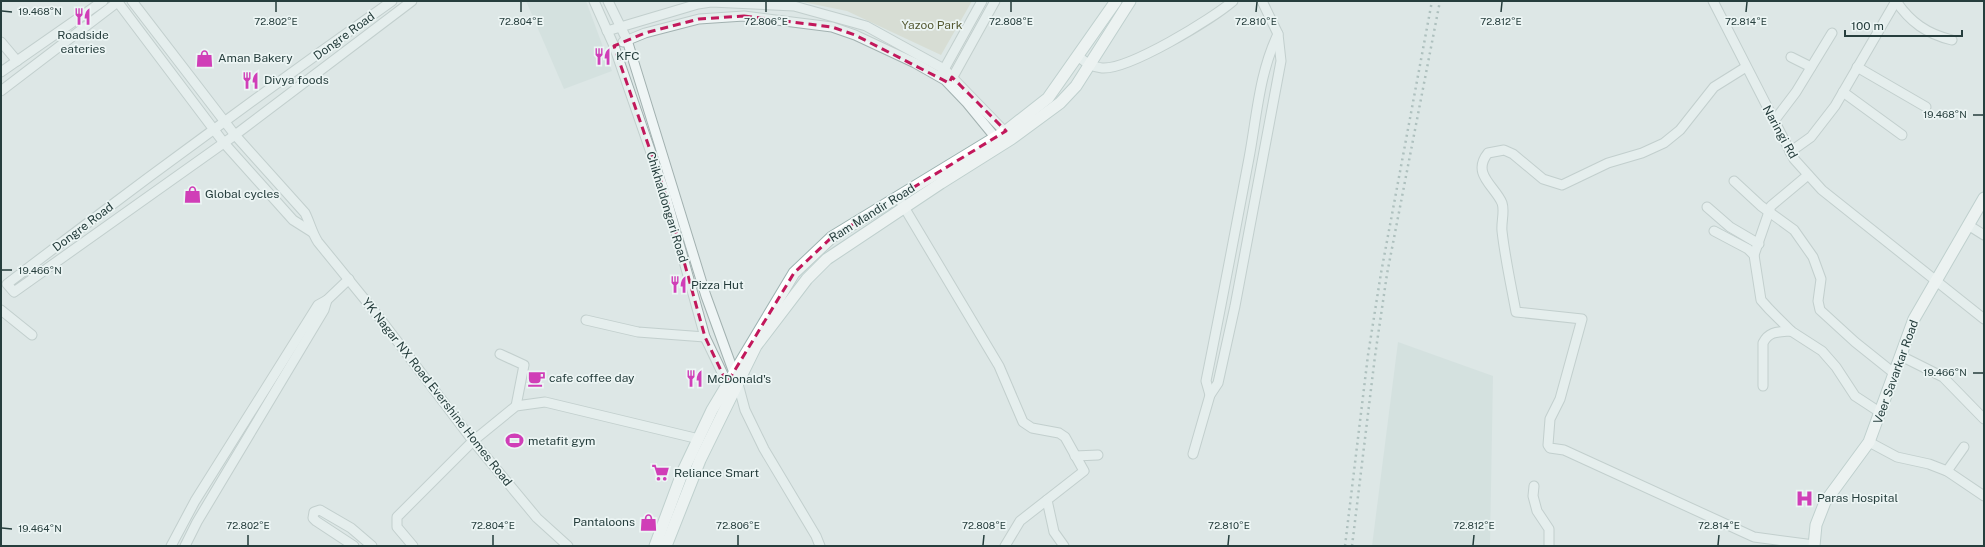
<svg xmlns="http://www.w3.org/2000/svg" width="1985" height="547" viewBox="0 0 1985 547" font-family="'Public Sans',sans-serif">
<rect width="100%" height="100%" fill="#dde7e6"/>
<!-- built -->
<g fill="#cbd9d8">
<polygon points="526,1 586,1 612,71 564,89"/>
<polygon points="1398,342 1493,376 1490,546 1372,546"/>
</g>
<!-- green -->
<polygon fill="#d0d1be" points="798,1 972,1 941,55 847,11"/>
<g fill="none" stroke-linecap="round" stroke-linejoin="round">
<defs>
<g id="minor">
<polyline points="117,1 224,143 293,220 312,232"/>
<path d="M132 1 235 135 305 213C310 223 312 233 318 242L375 312 473 441 537 518 568 546"/>
<path d="M392 1C262 93 134 187 7 284L14 292 235 135 412 1"/>
<polyline points="594,1 614,46 665,193 705,337 730,389"/>
<polyline points="608,1 627,40 706,296 738,384 745,410 764,449 816,536 820,546"/>
<polyline points="1713,1 1794,159 1822,190 1984,319"/>
<path d="M1896 1C1910 22 1927 34 1952 40"/>
<polyline points="607,31 698,4 711,2 794,6 866,26 944,69 1009,136"/>
<polyline points="1,42 17,61"/>
<polyline points="623,42 645,33 699,19 744,16 832,27 855,35 915,63 945,80 967,103 999,142"/>
<path d="M1078 56C1086 63 1092 67 1102 68 1129 70 1212 19 1233 1"/>
<polyline points="1791,57 1811,67"/>
<path d="M1746 67 1714 87 1680 130 1664 143 1642 153 1608 163 1562 185 1543 179 1513 154 1504 150 1488 153C1471 174 1495 186 1502 203 1505 211 1501 222 1502 231 1505 258 1511 285 1516 312L1582 319 1560 399 1550 419 1548 445 1550 448 1564 450 1754 537 1814 545"/>
<polyline points="1857,67 1926,107"/>
<polyline points="1,72 103,1"/>
<polyline points="942,73 982,1"/>
<polyline points="950,82 995,1"/>
<polyline points="1,91 119,1"/>
<polyline points="1843,92 1902,135"/>
<polyline points="1774,121 1796,92 1832,33"/>
<polyline points="1790,152 1811,137 1835,106 1896,1"/>
<polyline points="1734,181 1761,206 1794,230 1813,257 1821,279 1818,301 1820,310 1855,342 1895,374"/>
<polyline points="898,197 999,366 1023,422 1032,428 1059,433 1065,437 1084,471 1020,521 1005,546"/>
<polyline points="1707,207 1730,227 1759,244"/>
<polyline points="1968,225 1984,235"/>
<polyline points="1714,231 1748,249 1754,255 1761,300 1769,309 1791,331 1822,351 1836,367 1855,396 1881,413"/>
<polyline points="1754,255 1771,206 1808,175"/>
<polyline points="1,310 32,335"/>
<polyline points="586,320 638,332 705,337"/>
<polyline points="500,354 524,365 516,406"/>
<polyline points="1901,356 1943,377 1984,419"/>
<path d="M1763 386V343C1769 331 1778 332 1791 331"/>
<path d="M1210 395 1206 381C1221 307 1235 232 1249 158 1257 115 1259 74 1278 34"/>
<polyline points="1869,442 1897,457 1929,464 1947,471 1984,496"/>
<polyline points="1193,454 1210,395 1218,383 1235,306 1281,61 1278,34 1262,1"/>
<polyline points="1075,456 1098,455"/>
<polyline points="1947,471 1964,447"/>
<polyline points="1534,486 1533,496 1537,511 1549,529 1549,546"/>
<polyline points="1047,500 1054,532 1064,546"/>
<polyline points="171,546 195,501 318,305 327,300 349,279"/>
<polyline points="185,546 197,522 324,310 327,300"/>
<polyline points="354,546 316,521 313,518 314,512 320,510 351,528 372,546"/>
<polyline points="413,546 397,527 397,517 473,441 516,406 545,402 699,439"/>
</g>
<g id="major">
<polyline points="655,546 683,471 712,410 794,273 832,237 1006,131 1048,98 1116,1"/>
<polyline points="666,546 700,460 756,346 807,279 827,259 941,183 1011,139 1060,103 1076,86 1130,1"/>
<polyline points="1814,546 1816,525 1825,502 1869,442 1914,319 1984,198"/>
</g>
</defs>
<!-- minor casing -->
<use href="#minor" stroke="#a2b1b0" stroke-width="11"/>
<!-- major casing -->
<use href="#major" stroke="#9cb3b1" stroke-width="13"/>
<!-- minor -->
<use href="#minor" stroke="#eff5f5" stroke-width="9"/>
<!-- major -->
<use href="#major" stroke="#fff" stroke-width="11"/>
<!-- rail -->
<g stroke="#76918f" stroke-width="2.5" stroke-dasharray="2 4" stroke-linecap="butt">
<polyline points="1345,546 1368,355 1381,273 1432,1"/>
<polyline points="1352,546 1375,356 1387,274 1440,1"/>
</g>
</g>
<!-- marked area -->
<path d="M0 0H1985V547H0ZM744 16 832 27 855 35 949 83 952 77 1006 131 832 237 794 273 727 383 705 337 665 193 614 46 645 33 699 19Z" fill="#dde7e6" fill-opacity=".55" fill-rule="evenodd"/>
<path fill="none" stroke="#c2185b" stroke-width="3" stroke-dasharray="8 5" stroke-linejoin="round" d="M744 16 832 27 855 35 949 83 952 77 1006 131 832 237 794 273 727 383 705 337 665 193 614 46 645 33 699 19Z"/>
<!-- ticks -->
<path fill="none" stroke="#263e3d" stroke-width="1.5" d="M2 11 12 12M276 12V2M521 12V2M766 12V2M1011 12V2M1256 12 1257 2M1501 12 1502 2M1746 12 1747 2M1973 115H1983M2 270H12M1973 373H1983M2 528 12 529M248 545V535M493 545V535M738 545V535M983 545 984 535M1228 545 1229 535M1473 545 1474 535M1718 545 1719 535"/>
<!-- icons -->
<defs>
<symbol id="restaurant-bare" viewBox="-9 -9 18 18"><path d="M-5-6h1v4h1v-4h1v4h1v-4h1v5L-1.5 .5V6h-2V.5L-5-1ZM5-6V6H3V1.5H1.5Q1.5-4 5-6Z" fill="#d03eb7" stroke="#ecf5f4" stroke-width="2.5" paint-order="stroke"/></symbol>
<symbol id="shop-bare" viewBox="-9 -9 18 18"><path d="M-5-2.5h2.3a2.7 3.5 0 0 1 5.4 0H5L5.5 6h-11ZM-1.5-2.5h3a1.5 2.3 0 0 0-3 0Z" fill="#d03eb7" stroke="#ecf5f4" stroke-width="2.5" paint-order="stroke"/></symbol>
<symbol id="cafe-bare" viewBox="-9 -9 18 18"><path d="M-5.5-4.5H6V0H3Q3 3.5 0 3.5H-2.5Q-5.5 3.5-5.5 0ZM3-3.2v2h1.7v-2ZM-6 4.5H4V6H-6Z" fill="#d03eb7" stroke="#ecf5f4" stroke-width="2.5" paint-order="stroke"/></symbol>
<symbol id="stadium-bare" viewBox="-9 -9 18 18"><path d="M0-5a6.5 5 0 1 0 0 10a6.5 5 0 1 0 0-10ZM-3.5-1.8h7v3.6h-7Z" fill="#d03eb7" stroke="#ecf5f4" stroke-width="2.5" paint-order="stroke"/></symbol>
<symbol id="supermarket-bare" viewBox="-9 -9 18 18"><path d="M-6-5.5h2.5l.6 2H6L4.5 2H-2.5L-4.4-4H-6ZM-1.5 3.2a1.3 1.3 0 1 0 .1 0ZM3 3.2a1.3 1.3 0 1 0 .1 0Z" fill="#d03eb7" stroke="#ecf5f4" stroke-width="2.5" paint-order="stroke"/></symbol>
<symbol id="hospital-bare" viewBox="-9 -9 18 18"><path d="M-5-5h3v3.5h4V-5h3V5h-3V1.5h-4V5h-3Z" fill="#d03eb7" stroke="#ecf5f4" stroke-width="2.5" paint-order="stroke"/></symbol>
</defs>
<g fill-rule="evenodd">
<use href="#restaurant-bare" x="70" y="4" width="25" height="25"/>
<use href="#restaurant-bare" x="590" y="44" width="25" height="25"/>
<use href="#shop-bare" x="192" y="46" width="25" height="25"/>
<use href="#restaurant-bare" x="238" y="68" width="25" height="25"/>
<use href="#shop-bare" x="180" y="182" width="25" height="25"/>
<use href="#restaurant-bare" x="666" y="272" width="25" height="25"/>
<use href="#cafe-bare" x="524" y="366" width="25" height="25"/>
<use href="#restaurant-bare" x="682" y="366" width="25" height="25"/>
<use href="#stadium-bare" x="502" y="428" width="25" height="25"/>
<use href="#supermarket-bare" x="648" y="460" width="25" height="25"/>
<use href="#hospital-bare" x="1792" y="486" width="25" height="25"/>
<use href="#shop-bare" x="636" y="510" width="25" height="25"/>
</g>
<g text-anchor="middle" stroke-width="3.5" stroke-linejoin="round" paint-order="stroke">
<!-- park labels -->
<g font-size="12" fill="#555a33" stroke="#ecf5f4">
<text x="932" y="29">Yazoo Park</text>
</g>
<!-- poi labels -->
<g font-size="12" fill="#263e3d" stroke="#ecf5f4" text-anchor="start">
<text x="83" y="39" text-anchor="middle">Roadside<tspan x="83" dy="14">eateries</tspan></text>
<text x="616" y="60">KFC</text>
<text x="218" y="62">Aman Bakery</text>
<text x="264" y="84">Divya foods</text>
<text x="205" y="198">Global cycles</text>
<text x="691" y="289">Pizza Hut</text>
<text x="549" y="382">cafe coffee day</text>
<text x="707" y="383">McDonald's</text>
<text x="528" y="445">metafit gym</text>
<text x="674" y="477">Reliance Smart</text>
<text x="1817" y="502">Paras Hospital</text>
<text x="635" y="526" text-anchor="end">Pantaloons</text>
</g>
<!-- street labels -->
<g font-size="12" fill="#263e3d" stroke="#ecf5f4">
<text transform="translate(344 36) rotate(-36)" y="4">Dongre Road</text>
<text transform="translate(1780 132) rotate(61)" y="4">Naringi Rd</text>
<text transform="translate(667 207) rotate(73)" y="4">Chikhaldongari Road</text>
<text transform="translate(872 213) rotate(-32)" y="4">Ram Mandir Road</text>
<text transform="translate(83 227) rotate(-37)" y="4">Dongre Road</text>
<text transform="translate(1896 372) rotate(-70)" y="4">Veer Savarkar Road</text>
<text transform="translate(437 392) rotate(52)" y="4">YK Nagar NX Road Evershine Homes Road</text>
</g>
</g>
<g font-size="10" text-anchor="middle" fill="#263e3d" stroke="#ecf5f4" stroke-width="3.5" stroke-linejoin="round" paint-order="stroke">
<text x="40" y="15">19.468°N</text>
<text x="276" y="25">72.802°E</text>
<text x="521" y="25">72.804°E</text>
<text x="766" y="25">72.806°E</text>
<text x="1011" y="25">72.808°E</text>
<text x="1256" y="25">72.810°E</text>
<text x="1501" y="25">72.812°E</text>
<text x="1746" y="25">72.814°E</text>
<text x="1945" y="118">19.468°N</text>
<text x="40" y="274">19.466°N</text>
<text x="1945" y="376">19.466°N</text>
<text x="248" y="529">72.802°E</text>
<text x="493" y="529">72.804°E</text>
<text x="738" y="529">72.806°E</text>
<text x="984" y="529">72.808°E</text>
<text x="1229" y="529">72.810°E</text>
<text x="1474" y="529">72.812°E</text>
<text x="1719" y="529">72.814°E</text>
<text x="40" y="532">19.464°N</text>
</g>
<!-- border -->
<rect width="1985" height="547" fill="none" stroke="#263e3d" stroke-width="4"/>
<!-- scale -->
<path d="M1845 30v6h117v-6" fill="none" stroke="#263e3d" stroke-width="2"/>
<text x="1851" y="30" font-size="12" fill="#263e3d" stroke="#ecf5f4" stroke-width="3" paint-order="stroke">100 m</text>
</svg>
